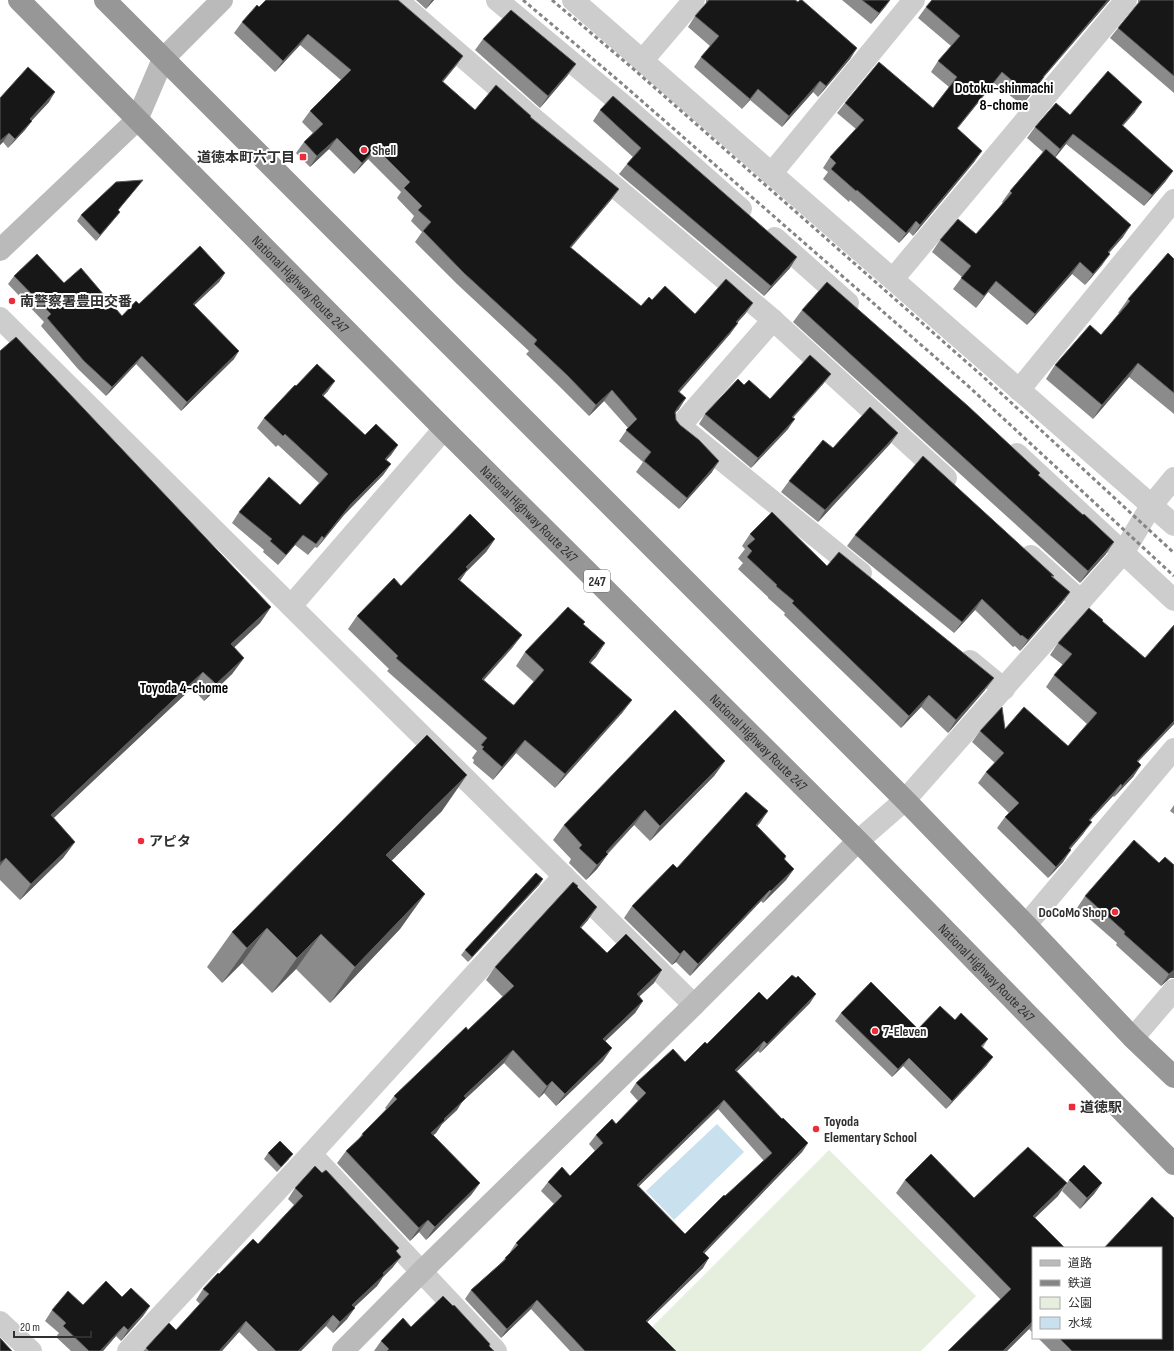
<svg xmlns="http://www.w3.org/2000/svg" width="1174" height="1351" viewBox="0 0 1174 1351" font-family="'Sofia Sans Condensed','Noto Sans JP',sans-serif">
<rect width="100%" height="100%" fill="#fff"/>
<!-- green -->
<polygon fill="#e6eede" points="829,1150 976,1296 921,1351 668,1351 648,1331"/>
<!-- water -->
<polygon fill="#c9e0ee" points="717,1124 744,1152 674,1220 646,1191"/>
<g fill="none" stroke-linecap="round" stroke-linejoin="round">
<!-- street -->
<g stroke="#cdcdcd" stroke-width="22">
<polyline points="397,0 533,118 773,320 680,426 861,573"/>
<polyline points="497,0 629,110 741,209"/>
<polyline points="573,0 1174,525"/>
<polyline points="642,61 694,0"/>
<polyline points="771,174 914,0"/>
<polyline points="775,238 848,303"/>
<polyline points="893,279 1126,0"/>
<polyline points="0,318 694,1005"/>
<polyline points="773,320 946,478"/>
<polyline points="1019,390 1174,200"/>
<polyline points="1017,454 1174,600"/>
<polyline points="1031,556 1081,601"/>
<polyline points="291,606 444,429"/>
<polyline points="970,661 1004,689"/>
<polyline points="858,841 905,800 1123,553 1151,506 1174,478"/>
<polyline points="1026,925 1174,749"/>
<polyline points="1133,1038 1174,990"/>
<polyline points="311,1154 496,1351"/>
<polyline points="0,1322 31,1351"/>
<polyline points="128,1351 311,1154 564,876"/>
</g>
<!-- secondary -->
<g stroke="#bababa" stroke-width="22">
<polyline points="0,250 137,120 163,59 222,0"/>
<polyline points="343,1351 422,1271 694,1005 858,841"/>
</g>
<!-- highway -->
<g stroke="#979797" stroke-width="22">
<path id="s1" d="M19 0 444 429 858 841 1174 1164"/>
<polyline points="105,0 905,800 1026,925 1133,1038 1174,1077"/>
</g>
<!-- rail -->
<g stroke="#858585" stroke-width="3" stroke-dasharray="4 3" stroke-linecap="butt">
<polyline points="523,0 619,81 967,385 1174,576"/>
<polyline points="552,0 630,66 979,373 1174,553"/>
</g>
</g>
<!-- wall -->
<g fill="#8b8b8b" fill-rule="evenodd">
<polygon points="416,0 434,0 426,9"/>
<polygon points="706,0 795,0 857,48 850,59 818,97 813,92 782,127 750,100 742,109 694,67 701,57 710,46 688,27 695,16 706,4"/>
<polygon points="842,0 890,0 871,24"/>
<polygon points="932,0 1110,0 1043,78 1036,88 1022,105 994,83 957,129 975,161 913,236 909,232 899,243 850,200 849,202 823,179 828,172 823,168 830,157 856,129 837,113 845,103 933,108 949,87 931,72 938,61 951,46 918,18 926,7"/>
<polygon points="1138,0 1174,0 1174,93 1110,38 1118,28 1137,4 1138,3"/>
<polygon points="259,7 463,56 455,67 443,82 475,110 531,117 619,189 611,200 571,248 641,306 652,300 695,314 746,313 737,323 738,323 730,334 679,392 679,409 675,412 676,420 712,472 679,509 636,472 643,462 619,441 628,428 604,401 589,416 559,386 526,354 529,351 457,284 415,242 422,232 411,221 414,216 397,198 401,192 368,159 354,174 329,149 310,167 296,153 304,142 313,133 302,122 310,111 341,80 300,45 275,72 234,33 242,22"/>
<polygon points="483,39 568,75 540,108 475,50"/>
<polygon points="0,98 49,102 32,120 25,130 8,148 3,142 0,145"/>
<polygon points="600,110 790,268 764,296 619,174 627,164 633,157 593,121"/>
<polygon points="1135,112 1123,126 1173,171 1165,182 1144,206 1066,144 1055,158 1123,237 1109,253 1102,265 1085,285 1072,274 1027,325 988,292 976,308 953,289 962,277 932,252 940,240 976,234 1003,203 1002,202 1010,191 1043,152 1027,138 1035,127 1070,115"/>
<polygon points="139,185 118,210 120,212 116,217 96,241 77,221 81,215"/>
<polygon points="1174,259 1174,414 1129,377 1093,419 1046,379 1055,365 1101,335 1119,313 1118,313 1128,299"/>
<polygon points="225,273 219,282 194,305 234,359 181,411 136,364 106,396 78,369 41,326 44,322 8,284 14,276 64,283 122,316 139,304"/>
<polygon points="802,310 1038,475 1106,554 1080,583 793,322"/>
<polygon points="0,351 271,607 260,623 234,647 244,658 232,674 204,701 192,688 53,818 75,842 63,858 20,900 0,880"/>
<polygon points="824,383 793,418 788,429 751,468 699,424 705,414 744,385 770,399"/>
<polygon points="296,386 328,391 323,396 365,435 398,445 391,455 386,460 391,464 383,475 344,515 317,548 315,547 308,555 295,545 278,565 263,552 264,550 232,523 239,512 300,505 319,483 278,445 276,447 257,428 264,418"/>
<polygon points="898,433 890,444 818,522 781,492 789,481 833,448"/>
<polygon points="750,534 827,566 985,690 948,733 921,707 901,728 784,615 785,613 768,598 768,597 738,569 743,563 738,558 745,549 742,546"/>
<polygon points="855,535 1053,577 1070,592 1062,603 1020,651 1015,646 1013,647 975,610 954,633 847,546"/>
<polygon points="495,539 486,552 466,572 460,581 522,635 512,648 484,680 513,705 514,705 534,682 516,666 525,652 585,622 583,624 605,643 596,657 590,663 632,700 622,713 555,788 516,753 493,780 473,763 474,760 472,758 477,751 387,671 389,669 348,629 357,616 401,586"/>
<polygon points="1102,621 1174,724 1138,762 1141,765 1133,777 1114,797 1113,796 1090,821 1083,834 1070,849 1063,862 1048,878 997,828 1005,817 1009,813 978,783 986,772 995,763 972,742 980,731 1005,729 1068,746 1087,724 1046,687 1054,675 1063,665 1050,655 1058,643"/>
<polygon points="725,761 714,776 650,841 634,825 608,854 597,869 586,880 569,863 571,859 553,840 564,825"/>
<polygon points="1174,805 1174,814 1170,811"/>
<polygon points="442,811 391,861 425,894 400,929 330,1003 296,969 272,993 242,963 222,983 207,967 232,932"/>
<polygon points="768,811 757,826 786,856 785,859 794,869 786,880 763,903 761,901 690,976 676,962 672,965 624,918 632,906 677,868"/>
<polygon points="1159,863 1174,865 1174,978 1170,978 1161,986 1116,945 1117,943 1077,908 1085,896"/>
<polygon points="543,879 539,885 468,962 461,955 465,950"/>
<polygon points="577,887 588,920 581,928 607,953 654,983 639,996 643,1001 635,1013 605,1041 603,1061 556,1106 544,1093 539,1098 504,1063 462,1102 457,1110 442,1124 436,1133 433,1135 480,1183 471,1195 426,1240 419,1232 410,1241 337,1163 346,1151 358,1140 362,1134 386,1109 385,1108 394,1096 468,1030 503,997 486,980 495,967"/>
<path d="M767 1000 810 1003 760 1053 758 1051 737 1071 782 1119 808 1143 802 1152 704 1253 703 1268 647 1322 676 1351H570L531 1309 501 1338 465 1299 471 1290 502 1262 505 1258 510 1253V1252L516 1243 554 1204 541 1191 548 1182 570 1176 595 1151 589 1144 596 1135 616 1124 638 1101 630 1092 636 1083 685 1062 707 1044ZM718 1109 764 1161 685 1234 639 1186Z"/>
<polygon points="841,1013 918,1029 955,1020 988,1039 983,1047 987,1065 946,1109 903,1066 892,1077 835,1021"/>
<polygon points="268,1153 289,1159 277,1172 264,1159"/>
<polygon points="905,1180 974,1198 1058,1196 1035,1218 1033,1248 1033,1333 1029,1329 1007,1351 948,1351 1001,1300 896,1193"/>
<polygon points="1069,1180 1102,1183 1094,1194 1080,1209 1062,1191"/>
<polygon points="295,1188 399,1248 396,1252 393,1267 383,1277 377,1286 354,1307 347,1319 333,1333 326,1326 301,1351 258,1351 239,1332 222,1351 143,1351 146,1348 176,1330 200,1304 196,1300 203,1289 219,1274 258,1244 294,1205 288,1199"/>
<polygon points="122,1297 150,1306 143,1316 121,1341 116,1336 103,1351 71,1351 56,1337 59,1333 45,1321 52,1310 83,1305"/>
<polygon points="411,1327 489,1346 494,1351 374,1351 381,1341"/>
<polygon points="1038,1338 1161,1338 1174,1351 1051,1351"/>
</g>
<!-- shaded-wall -->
<g fill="#5d5d5d">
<polygon points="432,0 434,0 426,9"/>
<polygon points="890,0 886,6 871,24 879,13"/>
<polygon points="1108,0 1110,0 1043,78 1036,88 1022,105 1043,77"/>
<polygon points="308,34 300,45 275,72 283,61"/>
<polygon points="857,48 850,59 818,97 826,86"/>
<polygon points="463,56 455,67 434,92 442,81"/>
<polygon points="576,64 568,75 540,108 548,96"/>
<polygon points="1002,72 994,83 949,139 957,128"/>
<polygon points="820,81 813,92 782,127 789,116"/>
<polygon points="758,89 750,100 742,109"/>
<polygon points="55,92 49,102 24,129 30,119"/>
<polygon points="1142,102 1135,112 1114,135 1122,125"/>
<polygon points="32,121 25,130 8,148 15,139"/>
<polygon points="9,133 3,142 0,145 0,141"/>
<polygon points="1073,134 1066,144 1053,160 1060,149"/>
<polygon points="337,138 329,149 310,167 317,156"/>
<polygon points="376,148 368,159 354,174 362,163"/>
<polygon points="982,151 975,161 913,236 920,225"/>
<polygon points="1173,171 1165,182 1144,206 1152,195"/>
<polygon points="619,189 611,200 562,258 570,247"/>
<polygon points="120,212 116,217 96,241 100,235"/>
<polygon points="916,221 909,232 899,243 906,233"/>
<polygon points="1131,225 1123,237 1100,263 1108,252"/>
<polygon points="1110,254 1102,265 1085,285 1093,274"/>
<polygon points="797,257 790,268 764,296 771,286"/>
<polygon points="1080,262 1072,274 1027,325 1035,314"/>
<polygon points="225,273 219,282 187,312 193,304"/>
<polygon points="996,281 988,292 976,308 984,296"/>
<polygon points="753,303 746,313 728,333 736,322"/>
<polygon points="738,323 730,334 671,402 678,391"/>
<polygon points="239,351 234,359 181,411 187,402"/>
<polygon points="142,356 136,364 106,396 112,387"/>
<polygon points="1138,363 1129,377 1093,419 1102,405"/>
<polygon points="831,374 824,383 785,426 792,417"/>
<polygon points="335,381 328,391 314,406 322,395"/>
<polygon points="612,390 604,401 589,416 596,405"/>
<polygon points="686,398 679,409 671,418 678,407"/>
<polygon points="795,419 788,429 751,468 758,458"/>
<polygon points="898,433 890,444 818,522 825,510"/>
<polygon points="398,445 391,455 377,470 385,459"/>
<polygon points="719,461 712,472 679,509 687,498"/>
<polygon points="391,464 383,475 344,515 317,548 324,538 351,504"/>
<polygon points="303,535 295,545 278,565 286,555"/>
<polygon points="495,539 486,552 466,572 459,582 448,593 466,567"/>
<polygon points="1114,542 1106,554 1080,583 1088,571"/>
<polygon points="1070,592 1062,603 1020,651 1028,640"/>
<polygon points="982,599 975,610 954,633 962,622"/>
<polygon points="271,607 260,623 220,661 231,644"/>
<polygon points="522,635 512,648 473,692 482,679"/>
<polygon points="605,643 596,657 580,675 589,662"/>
<polygon points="244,658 232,674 204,701 216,684"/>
<polygon points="203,672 192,688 39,832 51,815"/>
<polygon points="994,678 985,690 948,733 956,720"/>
<polygon points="929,695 921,707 901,728 909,716"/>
<polygon points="632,700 622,713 555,788 565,774"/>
<polygon points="1174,721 1174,724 1128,772 1137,761"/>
<polygon points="525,740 516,753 493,780 502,767"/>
<polygon points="725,761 714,776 650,841 660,826"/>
<polygon points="1141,765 1133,777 1114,797 1122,786"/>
<polygon points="467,775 442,811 361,891 386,855"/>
<polygon points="1121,784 1113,796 1080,831 1089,820"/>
<polygon points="645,810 634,825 596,865 606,852"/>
<polygon points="768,811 760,823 747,837 756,825"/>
<polygon points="1092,822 1083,834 1061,860 1069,848"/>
<polygon points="75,842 63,858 20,900 31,884"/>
<polygon points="1071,850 1063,862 1048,878 1056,867"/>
<polygon points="608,854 597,869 586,880 597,865"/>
<polygon points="6,858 0,866 0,863"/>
<polygon points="794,869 786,880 763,903 771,891"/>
<polygon points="543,879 539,885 468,962 472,957"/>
<polygon points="770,890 761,901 690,976 698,964"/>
<polygon points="425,894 400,929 330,1003 355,967"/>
<polygon points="597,907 588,920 571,939 580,927"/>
<polygon points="267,928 242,963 222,983 247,948"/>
<polygon points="321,934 296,969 272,993 297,958"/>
<polygon points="684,950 676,962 672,965 680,954"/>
<polygon points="662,970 654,983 628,1007 637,994"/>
<polygon points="1174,970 1174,978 1170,978 1161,986 1169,974"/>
<polygon points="816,994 810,1003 760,1053 767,1044"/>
<polygon points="643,1001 635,1013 594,1052 603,1039"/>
<polygon points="764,1041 758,1051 729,1079 735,1070"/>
<polygon points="612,1048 603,1061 556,1106 565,1094"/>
<polygon points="513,1050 504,1063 462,1102 457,1110 442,1124 436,1133 422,1146 431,1133 464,1096"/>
<polygon points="993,1057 987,1065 946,1109 952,1101"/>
<polygon points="909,1058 903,1066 892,1077 898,1069"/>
<polygon points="552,1081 544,1093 539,1098 547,1086"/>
<polygon points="724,1100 718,1109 631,1194 637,1185"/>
<polygon points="808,1143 802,1152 697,1261 703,1252"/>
<polygon points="480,1183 471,1195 426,1240 435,1227"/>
<polygon points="1067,1183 1058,1196 1024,1228 1033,1216"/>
<polygon points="1102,1183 1094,1194 1080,1209 1087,1198"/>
<polygon points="428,1220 419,1232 410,1241 419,1228"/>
<polygon points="401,1257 393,1267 383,1277 377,1286 345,1316 352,1305 383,1273"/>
<polygon points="709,1258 703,1268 639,1330 646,1321"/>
<polygon points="537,1300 531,1309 501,1338 507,1329"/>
<polygon points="150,1306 143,1316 121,1341 128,1330"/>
<polygon points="355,1308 347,1319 333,1333 340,1322"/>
<polygon points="333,1315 326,1326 301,1351 298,1351"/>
<polygon points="246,1321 239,1332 222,1351 219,1351"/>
<polygon points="1033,1321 1033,1324 1029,1329 1007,1351 1003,1351"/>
<polygon points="124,1326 116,1336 103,1351 100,1351"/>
</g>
<!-- building -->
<g fill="#171717" stroke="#5d5d5d" fill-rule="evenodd">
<polygon points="266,0 398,0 463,56 442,81 475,110 496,85 531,116 530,117 619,189 570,247 641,306 649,297 652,300 665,286 695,314 726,279 753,303 736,322 738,323 678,391 686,398 678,407 675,412 676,420 680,425 699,440 719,461 687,498 644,461 651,452 626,430 637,419 612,390 596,405 567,375 534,344 537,340 464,273 423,231 431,222 418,210 422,206 404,188 410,182 376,148 362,163 337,138 317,156 304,142 323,124 310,111 351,70 308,34 283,61 242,22 257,5 259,7"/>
<polygon points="709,0 795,0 798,2 800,0 802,0 857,48 826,86 820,81 789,116 758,89 750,99 701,57 719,36 695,16"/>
<polygon points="862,0 890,0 879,13"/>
<polygon points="932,0 1108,0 1043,77 1044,77 1029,95 1002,72 957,128 982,151 920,225 916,221 906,233 857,190 856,191 831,169 836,163 830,157 864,120 845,103 879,62 933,108 957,77 938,61 960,36 926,7"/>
<polygon points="1141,0 1174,0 1174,76 1118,28"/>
<polygon points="511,10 576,64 548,96 483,39"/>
<polygon points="28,67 55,92 30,119 32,121 15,139 9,133 0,141 0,98"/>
<polygon points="1108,71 1142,102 1122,125 1173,171 1152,195 1073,134 1060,149 1035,127 1056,103 1070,115"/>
<polygon points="613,96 797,257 771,286 627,164 641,148 600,110"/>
<polygon points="1046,149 1131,225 1108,252 1110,254 1093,274 1080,262 1035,314 996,281 984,296 961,278 971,266 940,240 958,219 976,234 1012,193 1010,191"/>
<polygon points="143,180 118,210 120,212 100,235 81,215 116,182"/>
<polygon points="200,246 225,273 193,304 239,351 187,402 142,356 112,387 84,361 47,318 51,314 14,276 37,254 64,283 81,268 122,316 136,301 139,304"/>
<polygon points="1168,253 1174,259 1174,393 1138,363 1102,405 1055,365 1090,325 1101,335 1130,301 1128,299"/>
<polygon points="827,282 968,406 1040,473 1038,475 1083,515 1084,514 1114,542 1088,571 802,310"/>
<polygon points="16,337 271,607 231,644 244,658 216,684 203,672 51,815 75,842 31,884 6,858 0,863 0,351"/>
<polygon points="810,355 831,374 792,417 795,419 758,458 705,414 738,379 744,385 749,380 770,399"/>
<polygon points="317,364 335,381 322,395 365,435 376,424 398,445 385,459 391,464 351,504 324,538 322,536 316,544 303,535 286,555 270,541 272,539 239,512 269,477 300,505 328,474 285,434 283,436 264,418 295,385 296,386"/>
<polygon points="870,407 898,433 825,510 789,481 823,440 833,448"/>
<polygon points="923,456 1054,576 1051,576 1070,592 1028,640 1022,635 1021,636 982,599 962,622 855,535"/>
<polygon points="772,512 827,566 839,552 994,678 956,720 929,695 909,716 792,603 794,601 776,586 777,585 747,557 752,551 747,546 755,539 750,534"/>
<polygon points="470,514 495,539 466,567 468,569 458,579 522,635 482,679 513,705 514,705 544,670 525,652 568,607 585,622 583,624 605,643 589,662 632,700 565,774 525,740 502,767 482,749 484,747 481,745 487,738 396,658 398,656 357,616 394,578 401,586"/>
<polygon points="1089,608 1103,620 1102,621 1145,658 1174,625 1174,721 1137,761 1141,765 1122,786 1121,784 1089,820 1092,822 1069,848 1071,850 1056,867 1005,817 1019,803 986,772 1004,753 980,731 1002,707 1005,729 1024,707 1068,746 1097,713 1054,675 1072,654 1058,643"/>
<polygon points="675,710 725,761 660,826 645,810 606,852 608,854 597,865 579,848 582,845 564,825"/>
<polygon points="427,735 467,775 386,855 425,894 355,967 321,934 297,958 267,928 247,948 232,932"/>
<polygon points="746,792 768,811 756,825 786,856 784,859 794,869 771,891 770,890 698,964 684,950 680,954 632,906 673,864 677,868"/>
<polygon points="1134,840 1159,863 1165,857 1174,865 1174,970 1169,974 1124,934 1125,932 1085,896"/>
<polygon points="536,873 543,879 472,957 465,950"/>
<polygon points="573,882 578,886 577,887 597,907 580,927 607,953 626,934 662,970 637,994 643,1001 603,1039 612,1048 565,1094 552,1081 547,1086 513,1050 464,1096 466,1098 444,1119 445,1120 431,1133 480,1183 435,1227 428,1220 419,1228 346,1151 363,1135 362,1134 397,1099 394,1096 466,1027 468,1030 514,986 495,967"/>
<path d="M792 975 796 978 798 976 816 994 767 1044 764 1041 735 1070 782 1119 783 1118 808 1143 703 1252 709 1258 646 1321 676 1351H585L537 1300 507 1329 471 1290 506 1259 505 1258 518 1245 516 1243 562 1196 548 1182 562 1167 570 1176 603 1143 596 1135 612 1119 616 1124 646 1093 636 1083 673 1049 685 1062 705 1042 707 1044 759 992 767 1000ZM724 1100 772 1153 725 1196 724 1195 685 1234 637 1185Z"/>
<polygon points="871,982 918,1029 940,1006 955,1020 961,1013 988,1039 981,1046 993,1057 952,1101 909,1058 898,1069 841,1013"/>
<polygon points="280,1141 293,1154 281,1167 268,1153"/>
<polygon points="1028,1147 1067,1183 1033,1216 1065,1248 1033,1248 1033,1321 1003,1351 948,1351 1011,1289 905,1180 931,1154 974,1198"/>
<polygon points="1084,1165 1102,1183 1087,1198 1069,1180"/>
<polygon points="315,1166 322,1173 326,1170 399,1248 396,1251 401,1257 383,1273 384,1275 352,1305 355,1308 340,1322 333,1315 298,1351 276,1351 246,1321 219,1351 149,1351 146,1348 169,1323 176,1330 209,1294 203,1289 218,1273 219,1274 253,1239 258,1244 303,1196 295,1188"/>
<polygon points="1152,1197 1174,1218 1174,1351 1072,1351 1059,1338 1161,1338 1161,1248 1104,1248"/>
<polygon points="106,1281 122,1297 131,1288 150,1306 128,1330 124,1326 100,1351 89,1351 63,1326 66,1323 52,1310 68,1291 83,1305"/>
<polygon points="443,1296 453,1306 454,1305 490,1344 489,1346 494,1351 387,1351 389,1349 381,1341 403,1318 411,1327"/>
<polygon points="0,1338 12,1351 0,1351"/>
</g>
<!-- markers -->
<g fill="#ed2c3b" stroke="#fff" stroke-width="1.5">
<circle cx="364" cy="150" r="4"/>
<rect x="299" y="153" width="8" height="8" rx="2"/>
<circle cx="12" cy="301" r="4"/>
<circle cx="141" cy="841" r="4"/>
<circle cx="1115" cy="912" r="4"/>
<circle cx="875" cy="1031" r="4"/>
<rect x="1068" y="1103" width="8" height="8" rx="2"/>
<circle cx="816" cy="1129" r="4"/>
</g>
<g text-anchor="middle" stroke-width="4" stroke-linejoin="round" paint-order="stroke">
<!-- shield labels -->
<rect fill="#fff" stroke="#6e6e6e" stroke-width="1" x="584" y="570" width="26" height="22" rx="3"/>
<g font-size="13" font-weight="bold" fill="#303030">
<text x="597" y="586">247</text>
</g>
<!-- poi labels -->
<g font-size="14" font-weight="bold" fill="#303030" stroke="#fff" text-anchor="start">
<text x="372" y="155">Shell</text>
<text x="295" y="162" text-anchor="end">道徳本町六丁目</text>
<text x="20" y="306">南警察署豊田交番</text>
<text x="149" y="846">アピタ</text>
<text x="1107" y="917" text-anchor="end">DoCoMo Shop</text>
<text x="883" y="1036">7-Eleven</text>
<text x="1080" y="1112">道徳駅</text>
<text x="824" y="1126">Toyoda<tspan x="824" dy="16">Elementary School</tspan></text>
</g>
<!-- street labels -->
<g font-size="14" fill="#303030" stroke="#fff">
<text dy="5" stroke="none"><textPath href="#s1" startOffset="400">National Highway Route 247</textPath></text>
<text dy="5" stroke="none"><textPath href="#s1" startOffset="724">National Highway Route 247</textPath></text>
<text dy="5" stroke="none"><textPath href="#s1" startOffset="1048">National Highway Route 247</textPath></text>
<text dy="5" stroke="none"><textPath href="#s1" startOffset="1372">National Highway Route 247</textPath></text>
</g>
<!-- neighbourhood labels -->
<g font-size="15" font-weight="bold" fill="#000" stroke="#fff">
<text x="1004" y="93">Dotoku-shinmachi<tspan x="1004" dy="17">8-chome</tspan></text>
<text x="184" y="693">Toyoda 4-chome</text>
</g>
</g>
<!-- legend -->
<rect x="1032" y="1247" width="130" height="92" fill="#ffffff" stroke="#acacac"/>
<rect x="1040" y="1260" width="20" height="6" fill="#bababa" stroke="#acacac"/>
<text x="1068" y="1267" font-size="12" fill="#303030">道路</text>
<rect x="1040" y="1280" width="20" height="6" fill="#858585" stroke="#acacac"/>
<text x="1068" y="1287" font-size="12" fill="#303030">鉄道</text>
<rect x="1040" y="1297" width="20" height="12" fill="#e6eede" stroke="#acacac"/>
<text x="1068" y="1307" font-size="12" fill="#303030">公園</text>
<rect x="1040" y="1317" width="20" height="12" fill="#c9e0ee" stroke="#acacac"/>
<text x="1068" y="1327" font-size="12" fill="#303030">水域</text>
<!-- scale -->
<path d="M14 1331v6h77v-6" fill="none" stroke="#303030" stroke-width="2"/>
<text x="20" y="1331" font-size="12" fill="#303030" stroke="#ffffff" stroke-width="3" paint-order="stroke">20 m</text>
</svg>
